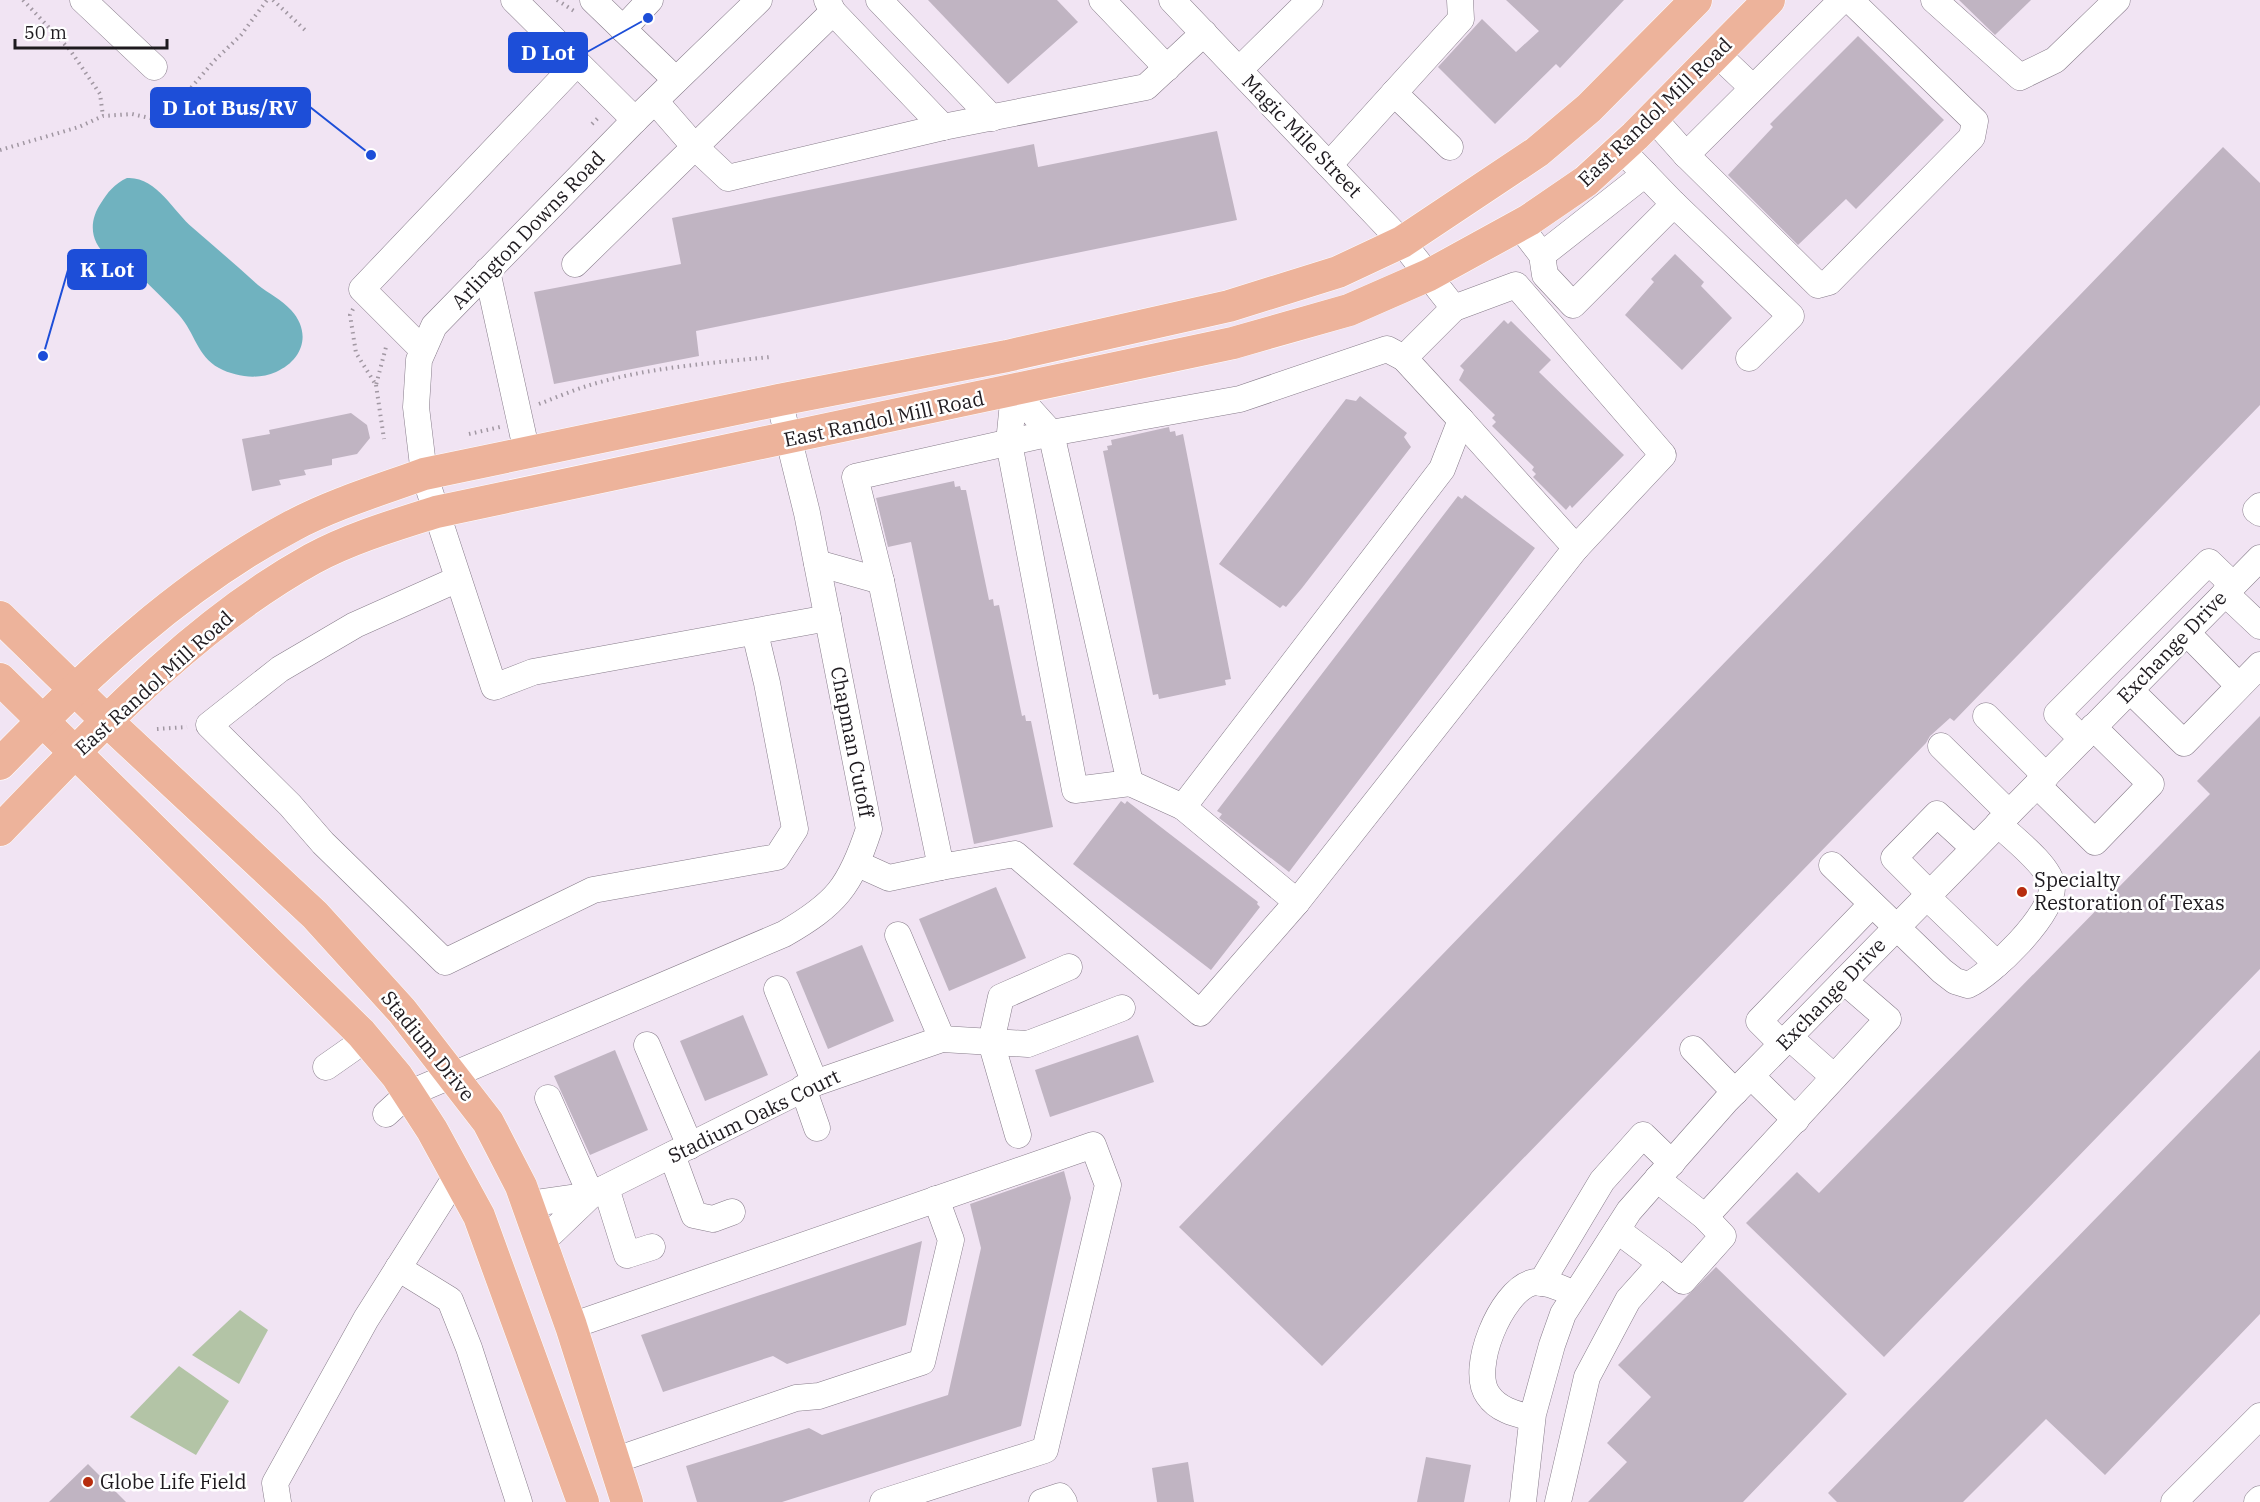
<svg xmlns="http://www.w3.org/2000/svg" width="2260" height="1502" viewBox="0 0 2260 1502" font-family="'IBM Plex Serif',serif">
<rect width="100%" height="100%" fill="#f1e4f3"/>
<!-- green -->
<g fill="#b3c4a6">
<polygon points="240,1310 268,1330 239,1384 192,1355"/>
<polygon points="179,1366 229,1401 196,1455 130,1417"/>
</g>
<!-- water -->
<path fill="#70b2bf" d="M127 178C156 176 173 211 193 228 215 247 237 266 258 285 268 293 282 300 291 310 312 333 303 360 276 372 258 380 236 377 219 368 197 356 195 333 179 315 165 300 149 285 134 270 127 264 117 264 110 258 90 244 88 222 101 203 108 192 114 184 127 178Z"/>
<!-- building -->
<g fill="#c0b4c2">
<polygon points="928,0 1057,0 1078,22 1008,84"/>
<polygon points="1506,0 1624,0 1560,68 1556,64 1495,124 1438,67 1482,19 1516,52 1539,31"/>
<polygon points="1959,0 2031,0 1995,35"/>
<polygon points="1858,36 1944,120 1856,209 1846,199 1798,245 1728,175 1773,127 1770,124"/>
<polygon points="1217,131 1237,220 696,331 699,356 554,384 534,292 681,264 672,218 1034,144 1038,167"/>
<polygon points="2223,147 2260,183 2260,405 1954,721 1950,718 1930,736 1926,743 1322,1366 1179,1227"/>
<polygon points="1675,254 1704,282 1701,286 1732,318 1682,370 1625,315 1654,282 1651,279"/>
<polygon points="1504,320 1508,324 1511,321 1551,360 1539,372 1624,455 1572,508 1570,505 1566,510 1533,477 1536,474 1532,470 1534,467 1492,426 1496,422 1492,418 1495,415 1459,380 1464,370 1460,366"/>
<polygon points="1360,396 1407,433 1404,437 1411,447 1302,588 1286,607 1283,605 1280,608 1219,564 1346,399 1356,401"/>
<polygon points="351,413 367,425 370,438 357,454 332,459 332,465 304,470 306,475 279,480 281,485 252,491 242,439 270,434 269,430"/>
<polygon points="1169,427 1170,432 1175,431 1176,436 1183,434 1231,679 1225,680 1226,685 1159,699 1158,694 1153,695 1103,451 1108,450 1107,446 1112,445 1111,440"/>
<polygon points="954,481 955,487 960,486 961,490 966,490 989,600 993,599 994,606 999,605 1022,716 1025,715 1026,721 1031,721 1053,827 974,844 911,542 888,547 876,498"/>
<polygon points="1465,495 1535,548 1289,872 1219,818 1222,814 1217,811 1458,496 1462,499"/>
<polygon points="2260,716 2260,969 1884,1357 1746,1223 1797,1172 1819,1193 2210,794 2197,781"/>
<polygon points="1121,801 1125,804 1127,801 1258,902 1257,904 1260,907 1211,970 1073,864"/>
<polygon points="996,887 1026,958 949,991 919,919"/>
<polygon points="862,945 894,1021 828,1049 796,972"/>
<polygon points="743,1015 768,1075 705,1101 680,1041"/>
<polygon points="1138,1035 1154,1082 1050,1117 1035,1070"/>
<polygon points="615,1050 648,1130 590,1155 554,1076"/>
<polygon points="2260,1050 2260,1314 2105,1475 2046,1419 1963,1502 1837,1502 1828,1493"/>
<polygon points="1064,1171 1071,1198 1021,1426 782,1502 697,1502 686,1466 809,1428 822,1435 948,1395 981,1248 970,1204"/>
<polygon points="922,1241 906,1325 787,1364 773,1356 663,1392 641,1335"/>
<polygon points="1716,1267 1847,1394 1743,1502 1588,1502 1627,1462 1607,1443 1651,1397 1618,1365"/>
<polygon points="1426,1457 1471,1465 1464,1502 1417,1502"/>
<polygon points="1188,1462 1194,1502 1157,1502 1152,1468"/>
<polygon points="88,1464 126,1502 49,1502"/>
</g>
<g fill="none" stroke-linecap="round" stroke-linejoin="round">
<defs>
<g id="minor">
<polyline points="83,0 154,67"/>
<polyline points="514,0 635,120"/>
<polyline points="593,0 623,29"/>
<polyline points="650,0 623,29 676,80"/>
<polyline points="759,0 635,120 434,326 419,360 416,407 424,474 494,687 533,672 828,618"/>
<polyline points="827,0 833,12 943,127"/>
<polyline points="879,0 992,118"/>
<polyline points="1102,0 1167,68"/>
<polyline points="1934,0 2020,77 2055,60 2117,0"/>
<polyline points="1717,54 1753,88"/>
<polyline points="1239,70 1310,0"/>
<polyline points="1394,93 1450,147"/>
<polyline points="655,101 695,147 728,178 943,127 1146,87 1204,33"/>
<polyline points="1653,118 1686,155 1818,285 1829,282 1972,137 1975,121 1850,0"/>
<polyline points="1686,155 1842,0"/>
<polyline points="1329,165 1461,19 1460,0"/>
<polyline points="1674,204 1791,316 1749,358"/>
<polyline points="1519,225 1542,255 1545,275 1573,305 1674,204 1621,149"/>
<polyline points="1542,255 1645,174"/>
<polyline points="575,264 833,12"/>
<polyline points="487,271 527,453"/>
<polyline points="423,350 362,289 577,63"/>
<polygon points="1014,392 1051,433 1130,783 1075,790 1009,443"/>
<polyline points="1461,420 1576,548"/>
<polyline points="2260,506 2256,510 2260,513"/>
<polyline points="817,563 881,581 941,867 1015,854 1200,1013 1297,902 1183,807"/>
<polyline points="458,579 355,625 280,669 209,725 290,805 323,843 445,962 593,890 777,857 795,829 767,683 755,633"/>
<polyline points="881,581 855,477 1051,433 1240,399 1387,349 1404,358"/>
<polyline points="2225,593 2260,626"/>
<polyline points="2187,633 2239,686"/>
<polyline points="2130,690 2184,743 2260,665"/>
<polyline points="1986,716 2046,776"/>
<polyline points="2082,739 2057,714 2209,562 2233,585"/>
<polyline points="1941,746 2009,813"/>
<polyline points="1130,783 1183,807 1442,469 1461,420 1404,358 1454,308 1402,242 1172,0"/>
<polyline points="2037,785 2095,842 2151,784 2093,727"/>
<polyline points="858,864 889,878 941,867"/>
<path d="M1832 865 1942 971 1955 981 1968 985C1992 974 2054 914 2052 886 2051 867 2012 837 1998 824"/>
<polyline points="1930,894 1894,858 1937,814 1974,848"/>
<polyline points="1927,897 1997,964"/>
<polyline points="1297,902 1576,548 1663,455 1516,285 1454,308"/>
<polyline points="898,935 942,1039"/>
<polyline points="777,989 815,1083"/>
<polyline points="1789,1037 1834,1077"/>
<polyline points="1782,1044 1759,1021 1872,904"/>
<polyline points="647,1045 690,1146"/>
<polyline points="1693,1049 1735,1092"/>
<polyline points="326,1067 366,1039"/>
<polyline points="1751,1076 1796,1120"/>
<polyline points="803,1088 817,1128"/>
<polyline points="548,1098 591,1195 815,1083 942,1039 1028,1044 1122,1008"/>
<path d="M386 1114 408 1094 784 934C836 904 850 887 869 829L807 513 779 400"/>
<polyline points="1018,1135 991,1042 1001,997 1069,967"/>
<polyline points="672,1155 694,1215 713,1219 732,1212"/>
<polyline points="1657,1179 1705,1217 1888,1019 1844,981"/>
<polyline points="606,1188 627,1255 652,1247"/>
<polyline points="528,1204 591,1195 542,1242"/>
<polyline points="1617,1230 1661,1263"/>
<polyline points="398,1268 450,1300 469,1348 519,1502"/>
<polyline points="1541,1283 1602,1181 1643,1135 1672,1163"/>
<polyline points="571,1326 1093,1145 1108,1185 1045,1450 883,1502"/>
<path d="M1532 1418C1516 1414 1498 1410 1488 1395 1469 1369 1501 1292 1531 1283 1544 1279 1562 1289 1575 1294"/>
<polyline points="613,1461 796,1398 819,1396 922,1362 951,1240 936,1199"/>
<polyline points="278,1502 275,1483 366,1319 457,1175"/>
<polyline points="1042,1502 1060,1496 1064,1502"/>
<polyline points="1523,1502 1533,1414 1552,1345 1563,1314 1629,1211 1726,1101 2260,558"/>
<polyline points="1558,1502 1587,1377 1628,1300 1661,1263 1683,1281 1723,1236 1705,1217"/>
<polyline points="2174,1502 2260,1416"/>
<polyline points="2257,1502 2260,1499"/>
</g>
<g id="major">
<polyline points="0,617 107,721 315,915 402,1011 488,1122 521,1186 571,1326 627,1502"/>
<polyline points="0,679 361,1033 397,1076 432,1130 479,1216 583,1502"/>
<path d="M0 764C87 674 181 585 292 526 333 504 380 490 424 474L779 400 1007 356 1229 306 1338 272 1402 242 1537 152 1589 108 1696 0"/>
<path d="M0 830C95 732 191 626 312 559 351 538 395 525 436 512L1233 343 1349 310 1429 275 1529 220 1586 181 1635 136 1769 0"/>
</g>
</defs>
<!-- minor casing -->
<use href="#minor" stroke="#877c8a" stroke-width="27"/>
<!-- major casing -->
<use href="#major" stroke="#fff" stroke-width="33"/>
<!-- path -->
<g stroke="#a197a2" stroke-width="4" stroke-dasharray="1.5 4.5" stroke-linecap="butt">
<polyline points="23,0 70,50 100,94 103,116"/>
<polyline points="273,0 305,30"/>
<polyline points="557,0 574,11"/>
<polyline points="592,124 600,116"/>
<polyline points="0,150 79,127 103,116 132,114 154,119 171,111 214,61 241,35 267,0"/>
<polyline points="353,309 350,315 356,353 376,385 386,347"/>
<polyline points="376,385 384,439"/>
<path d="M539 404C555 398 571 391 587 386 643 368 711 363 770 357"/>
<polyline points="469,434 500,427"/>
<polyline points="157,729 187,727"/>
</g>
<!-- minor -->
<use href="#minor" stroke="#fff" stroke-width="26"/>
<!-- major -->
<use href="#major" stroke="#edb39b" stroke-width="32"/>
</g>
<!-- markers -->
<g fill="#b72c0d" stroke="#fff" stroke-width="2">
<circle cx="2022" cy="892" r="6"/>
<circle cx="88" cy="1482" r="6"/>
</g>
<g text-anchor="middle" stroke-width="5" stroke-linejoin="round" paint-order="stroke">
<!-- street labels -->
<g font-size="20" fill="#1e1a1f" stroke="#fff">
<text transform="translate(1655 112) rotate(-44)" y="7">East Randol Mill Road</text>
<text transform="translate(1302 136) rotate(46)" y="7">Magic Mile Street</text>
<text transform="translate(528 230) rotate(-46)" y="7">Arlington Downs Road</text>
<text transform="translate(884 419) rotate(-12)" y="7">East Randol Mill Road</text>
<text transform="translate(2172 647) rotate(-46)" y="7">Exchange Drive</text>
<text transform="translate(154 683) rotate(-42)" y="7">East Randol Mill Road</text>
<text transform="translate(852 742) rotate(79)" y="7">Chapman Cutoff</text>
<text transform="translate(1831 994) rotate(-46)" y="7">Exchange Drive</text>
<text transform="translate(428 1046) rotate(51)" y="7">Stadium Drive</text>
<text transform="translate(754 1116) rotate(-26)" y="7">Stadium Oaks Court</text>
</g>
<!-- poi labels -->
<g font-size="20" fill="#1e1a1f" stroke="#fff" text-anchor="start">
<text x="2034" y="887">Specialty<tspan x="2034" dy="23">Restoration of Texas</tspan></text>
<text x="100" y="1489">Globe Life Field</text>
</g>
</g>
<!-- callouts -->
<path fill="none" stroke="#1d4ed8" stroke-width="2" d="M648 18L587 52M371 155L310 107M43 356L68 270"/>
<g fill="#1d4ed8" stroke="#fff" stroke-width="2">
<circle cx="648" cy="18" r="6"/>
<circle cx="371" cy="155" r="6"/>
<circle cx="43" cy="356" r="6"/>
</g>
<g fill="#1d4ed8" stroke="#1d4ed8" stroke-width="2">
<rect x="509" y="33" width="78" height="39" rx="6"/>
<rect x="151" y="88" width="159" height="39" rx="6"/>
<rect x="68" y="250" width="78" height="39" rx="6"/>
</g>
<g font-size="21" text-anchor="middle" font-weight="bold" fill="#fff">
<text x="548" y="60">D Lot</text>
<text x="230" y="115">D Lot Bus/RV</text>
<text x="107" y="277">K Lot</text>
</g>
<!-- scale -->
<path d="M15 39v9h152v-9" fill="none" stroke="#1e1a1f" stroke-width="3"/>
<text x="24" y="39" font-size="18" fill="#1e1a1f" stroke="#ffffff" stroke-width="4.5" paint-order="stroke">50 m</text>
</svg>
